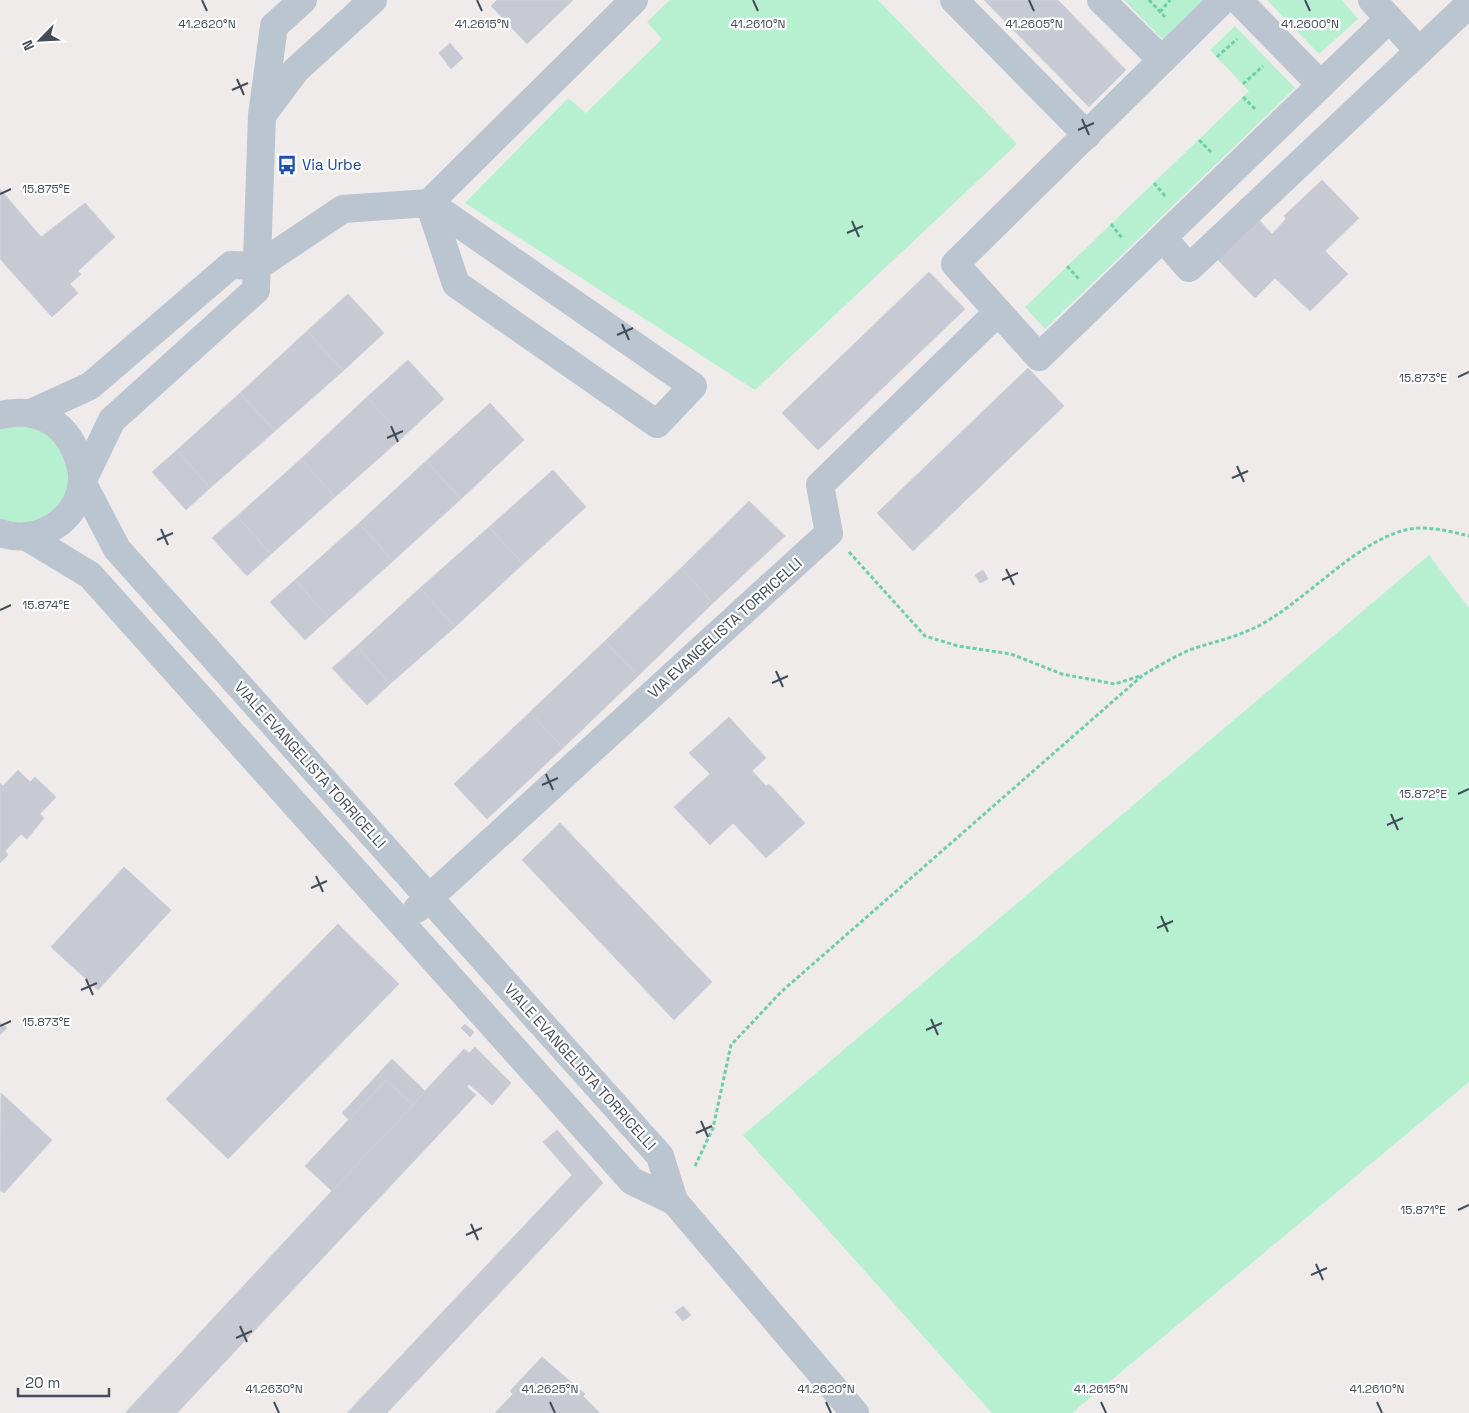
<svg xmlns="http://www.w3.org/2000/svg" width="1469" height="1413" viewBox="0 0 1469 1413" font-family="'Space Grotesk',sans-serif">
<rect width="100%" height="100%" fill="#efebeb"/>
<!-- green -->
<g fill="#b6f0d1">
<polygon points="670,0 878,0 1017,144 755,390 465,203 568,98 586,113 662,39 647,22"/>
<polygon points="1124,0 1206,0 1164,41"/>
<polygon points="1267,0 1342,0 1358,19 1319,54"/>
<polygon points="1235,26 1295,88 1045,329 1025,307 1249,91 1210,50"/>
<polygon points="0,420 41,422 76,468 58,519 0,531"/>
<polygon points="1429,555 1469,608 1469,1082 1072,1413 992,1413 743,1135"/>
</g>
<!-- building -->
<g fill="#c7cad2" stroke="#cfd1d8">
<polygon points="497,0 573,0 527,44 491,6"/>
<polygon points="984,0 1058,0 1126,70 1089,107"/>
<polygon points="450,43 463,58 451,69 439,53"/>
<polygon points="1322,180 1359,218 1325,251 1348,274 1310,311 1275,278 1255,298 1217,259 1258,219 1272,234 1286,219 1284,216"/>
<polygon points="0,189 41,237 85,203 115,237 78,271 81,274 70,284 78,293 52,317 0,259"/>
<polygon points="929,272 965,309 818,450 782,413"/>
<polygon points="348,294 384,333 343,371 307,331"/>
<polygon points="307,331 343,371 275,431 240,393"/>
<polygon points="408,360 444,399 403,437 367,397"/>
<polygon points="1028,368 1064,406 913,551 877,513"/>
<polygon points="240,393 275,431 210,488 177,450"/>
<polygon points="367,397 403,437 335,497 301,459"/>
<polygon points="490,403 524,440 461,499 426,461"/>
<polygon points="177,450 210,488 186,510 152,472"/>
<polygon points="301,459 335,497 271,554 237,516"/>
<polygon points="426,461 461,499 393,561 359,523"/>
<polygon points="553,470 586,507 523,564 489,527"/>
<polygon points="749,501 785,536 713,603 681,568"/>
<polygon points="237,516 271,554 247,576 212,538"/>
<polygon points="359,523 393,561 329,618 295,580"/>
<polygon points="489,527 523,564 455,627 420,588"/>
<polygon points="681,568 713,603 638,676 605,641"/>
<polygon points="983,570 988,579 980,583 975,575"/>
<polygon points="295,580 329,618 305,640 270,602"/>
<polygon points="420,588 455,627 390,684 357,646"/>
<polygon points="605,641 638,676 563,748 530,712"/>
<polygon points="357,646 390,684 367,705 332,668"/>
<polygon points="530,712 563,748 487,819 454,784"/>
<polygon points="729,717 766,758 752,771 766,786 769,784 805,823 766,858 733,823 710,845 674,807 710,774 689,753"/>
<polygon points="18,770 30,782 35,777 56,797 40,814 44,818 27,839 21,834 5,851 8,855 0,863 0,783 3,786"/>
<polygon points="560,823 712,982 674,1020 522,860"/>
<polygon points="124,867 171,910 98,990 51,947"/>
<polygon points="338,924 399,984 228,1159 166,1099"/>
<polygon points="0,1022 7,1028 0,1035"/>
<polygon points="465,1024 474,1032 470,1037 461,1028"/>
<polygon points="475,1047 511,1083 492,1105 469,1084 467,1087 476,1095 177,1413 125,1413 464,1049 469,1053"/>
<polygon points="392,1059 425,1091 413,1105 386,1080 349,1120 342,1113"/>
<polygon points="386,1080 413,1105 332,1191 305,1166"/>
<polygon points="1,1093 52,1140 4,1193 0,1190"/>
<polygon points="557,1130 603,1183 387,1413 347,1413 572,1175 543,1142"/>
<polygon points="683,1306 691,1315 683,1321 675,1312"/>
<polygon points="542,1357 585,1394 583,1396 600,1413 495,1413 513,1394 510,1391"/>
</g>
<g fill="none" stroke-linecap="round" stroke-linejoin="round">
<!-- path -->
<g stroke="#6dcfa6" stroke-width="3" stroke-dasharray="4 2.5" stroke-linecap="butt">
<polyline points="1149,0 1166,18"/>
<polyline points="1160,12 1170,0"/>
<polyline points="1217,57 1237,39"/>
<polyline points="1243,84 1263,66"/>
<polyline points="1243,97 1255,109"/>
<polyline points="1199,140 1211,152"/>
<polyline points="1154,183 1165,196"/>
<polyline points="1111,224 1122,238"/>
<polyline points="1067,266 1079,279"/>
<polyline points="849,552 925,636 958,646 1011,654 1062,674 1115,684 1140,676"/>
<path d="M695 1166 713 1128 731 1045 781 992 1143 675C1157 667 1172 658 1187 651 1208 643 1231 639 1252 629 1304 606 1363 530 1420 528 1437 528 1453 532 1469 536"/>
</g>
<!-- minor -->
<g stroke="#bbc5cf" stroke-width="28">
<polyline points="954,0 1087,135"/>
<polyline points="1101,0 1162,60"/>
<polyline points="1223,0 955,264 1039,357 1389,19"/>
<polyline points="1238,0 1321,85"/>
<polyline points="1372,0 1419,51"/>
<polyline points="263,114 296,70 373,0"/>
<polygon points="429,203 693,386 657,424 456,284"/>
<polyline points="1163,238 1189,268 1469,4"/>
<polyline points="31,413 90,386 231,265 258,266 343,209 429,203 634,0"/>
<path d="M0 415C35 407 64 420 77 455 80 463 83 472 82 481 79 521 36 546 0 533"/>
<polyline points="82,482 117,549 660,1156 674,1201 855,1413"/>
<polyline points="82,482 112,420 256,290 262,115 274,26 303,0"/>
<polyline points="27,537 90,575 632,1181 674,1201"/>
<polyline points="417,909 829,533 820,485 998,312"/>
</g>
</g>
<!-- ticks -->
<path fill="none" stroke="#434d59" stroke-width="2" d="M202 0 207 11M477 0 482 11M753 0 758 11M1029 0 1034 11M1305 0 1310 11M237 79 244 95M232 90 248 83M1082 119 1089 135M1078 130 1094 123M0 194 11 189M852 221 859 237M847 233 863 226M622 324 629 340M617 335 633 328M1458 377 1469 372M391 426 398 442M387 438 403 431M1237 466 1244 482M1232 478 1248 471M161 529 168 545M157 540 173 533M1006 569 1014 585M1002 580 1018 573M0 610 11 605M776 671 783 687M772 683 788 676M546 774 553 790M542 785 558 778M1458 794 1469 789M1391 814 1398 830M1387 825 1403 818M316 876 323 892M311 888 327 881M1161 916 1168 932M1157 928 1173 921M86 979 93 995M81 990 97 983M931 1019 938 1035M0 1026 11 1021M926 1030 942 1023M701 1121 708 1137M696 1133 712 1126M1458 1210 1469 1205M471 1224 478 1240M466 1235 482 1228M1316 1264 1323 1280M1311 1275 1327 1268M240 1326 247 1342M236 1338 252 1331M274 1402 279 1413M550 1402 555 1413M826 1402 831 1413M1101 1402 1106 1413M1377 1402 1382 1413"/>
<!-- icons -->
<defs>
<symbol id="bus-bare" viewBox="-9 -9 18 18"><path d="M-5-6H5V4H4V6H2V4H-2V6H-4V4H-5ZM-3.5-4V0h7V-4ZM-3.5 1.2v1.5H-2V1.2ZM2 1.2v1.5H3.5V1.2Z" fill="#1a4fb4" stroke="#fff" stroke-width="2.5" paint-order="stroke"/></symbol>
</defs>
<g fill-rule="evenodd">
<use href="#bus-bare" x="273" y="151" width="28" height="28"/>
</g>
<g text-anchor="middle" stroke-width="4.5" stroke-linejoin="round" paint-order="stroke">
<!-- transit labels -->
<g font-size="15" fill="#164399" stroke="#fff" text-anchor="start">
<text x="302" y="170">Via Urbe</text>
</g>
<!-- street labels -->
<g font-size="15" fill="#434d59" stroke="#fff">
<text transform="translate(725 628) rotate(-42)" y="5">VIA EVANGELISTA TORRICELLI</text>
<text transform="translate(310 765) rotate(48)" y="5">VIALE EVANGELISTA TORRICELLI</text>
<text transform="translate(580 1067) rotate(48)" y="5">VIALE EVANGELISTA TORRICELLI</text>
</g>
</g>
<g font-size="12" text-anchor="middle" fill="#434d59" stroke="#fff" stroke-width="4.5" stroke-linejoin="round" paint-order="stroke">
<text x="1034" y="28">41.2605°N</text>
<text x="1310" y="28">41.2600°N</text>
<text x="207" y="28">41.2620°N</text>
<text x="482" y="28">41.2615°N</text>
<text x="758" y="28">41.2610°N</text>
<text x="46" y="193">15.875°E</text>
<text x="1423" y="382">15.873°E</text>
<text x="46" y="609">15.874°E</text>
<text x="1423" y="798">15.872°E</text>
<text x="46" y="1026">15.873°E</text>
<text x="1423" y="1214">15.871°E</text>
<text x="274" y="1393">41.2630°N</text>
<text x="550" y="1393">41.2625°N</text>
<text x="826" y="1393">41.2620°N</text>
<text x="1101" y="1393">41.2615°N</text>
<text x="1377" y="1393">41.2610°N</text>
</g>
<!-- north arrow -->
<g transform="translate(40 40) rotate(246)" stroke="#ffffff" stroke-width="4" paint-order="stroke">
<path d="M0-4L9 19L0 12L-9 19Z" fill="#434d59"/>
<text y="-8" font-size="14" font-weight="bold" text-anchor="middle" fill="#434d59">N</text>
</g>
<!-- scale -->
<path d="M18 1388v8h91v-8" fill="none" stroke="#434d59" stroke-width="2.5"/>
<text x="25" y="1388" font-size="15" fill="#434d59" stroke="#ffffff" stroke-width="4" paint-order="stroke">20 m</text>
</svg>
